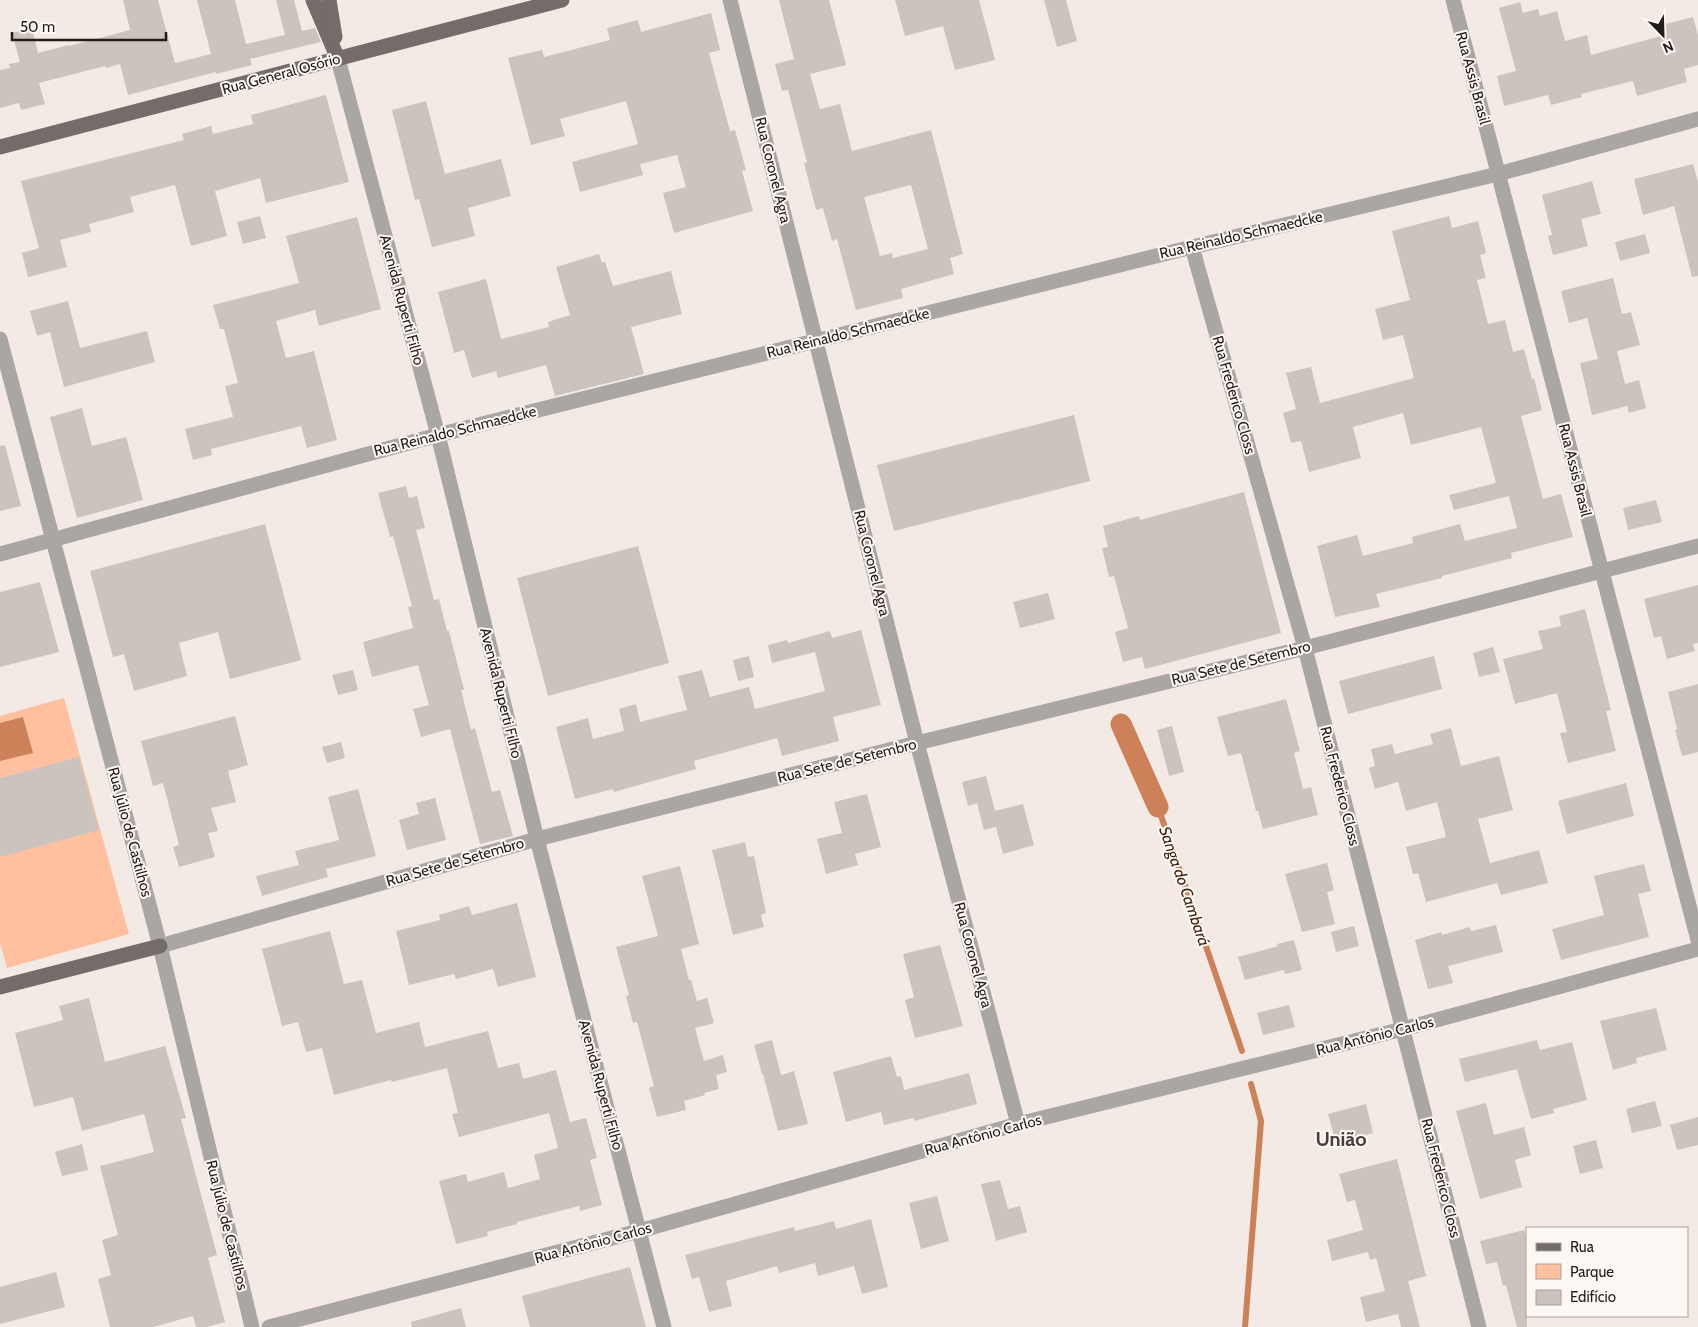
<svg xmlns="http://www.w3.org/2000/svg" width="1698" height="1327" viewBox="0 0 1698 1327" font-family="Cabin,sans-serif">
<rect width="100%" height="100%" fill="#f4eae5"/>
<!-- green -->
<polygon fill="#ffc09f" points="64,698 129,934 7,968 0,943 0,716"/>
<!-- water -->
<polygon fill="#cc8158" points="23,717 33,753 0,761 0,723"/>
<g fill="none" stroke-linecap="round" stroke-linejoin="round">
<!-- stream -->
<g stroke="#cc8158" stroke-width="6">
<polyline points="1158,807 1242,1051"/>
<polyline points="1245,1327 1261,1121 1251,1084"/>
</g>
<!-- canal -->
<polyline stroke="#cc8158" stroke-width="21" points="1121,724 1158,807"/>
</g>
<!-- building -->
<g fill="#cdc3be" fill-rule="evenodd">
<polygon points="123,0 158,0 175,63 211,54 197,0 235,0 246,44 285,35 276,0 294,0 302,31 315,28 321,42 250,59 252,65 216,74 216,72 128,95 120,64 106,68 105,66 39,83 45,104 21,110 19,103 0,108 0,70 10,68 9,64 20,62 12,33 32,28 38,53 69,45 69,46 130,30"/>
<path d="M779 0H829L846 65 810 74 820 109 840 104 852 151 931 130 963 254 950 258 954 274 901 289 903 298 856 310 837 239 832 241 823 208 816 210 804 163 807 162 788 90 782 91 775 64 794 59ZM911 185 928 249 893 258 892 253 880 256 864 197Z"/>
<polygon points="895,0 979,0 995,60 955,70 943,26 905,36"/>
<polygon points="1044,0 1066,0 1077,41 1057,47"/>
<polygon points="1520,2 1523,13 1538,9 1540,16 1557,11 1565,41 1587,35 1591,55 1661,36 1658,26 1693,17 1698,36 1698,65 1684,69 1687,82 1637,96 1633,81 1581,94 1582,97 1551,105 1548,95 1504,106 1497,76 1516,71 1499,8"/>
<polygon points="711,13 720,50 709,53 730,131 735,130 746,170 742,171 753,211 674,233 663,193 686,187 677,155 640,164 643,175 580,192 572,162 638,144 626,101 560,119 565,136 531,145 508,58 542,50 544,57 610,40 607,28 638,20 641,32"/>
<polygon points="326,95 349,182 266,203 260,178 215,191 227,236 191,246 175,185 130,197 134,212 89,224 91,232 60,240 67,267 28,277 22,253 39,248 21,181 184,140 182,134 211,126 213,134 253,124 251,115"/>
<polygon points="426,101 445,174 501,159 511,196 468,208 475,236 432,247 419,199 415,200 392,110"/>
<polygon points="1693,164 1698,182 1698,276 1692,277 1674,206 1643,215 1634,179"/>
<polygon points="1592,181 1601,214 1581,219 1588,246 1553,255 1548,236 1552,235 1542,195"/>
<polygon points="260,216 266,238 243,244 237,222"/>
<polygon points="1449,216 1452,228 1478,221 1486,253 1480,255 1486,278 1477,280 1488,324 1505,320 1513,352 1524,349 1532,379 1534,378 1542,410 1521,416 1543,499 1561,494 1573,537 1511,553 1512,558 1442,576 1442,578 1376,594 1380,607 1335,617 1317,546 1357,535 1363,556 1413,543 1412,537 1460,524 1465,541 1517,528 1509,496 1454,510 1449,495 1496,483 1481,427 1411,445 1403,413 1353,427 1361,458 1309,472 1301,441 1291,443 1283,413 1296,409 1286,373 1311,367 1320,403 1414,378 1403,335 1383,340 1375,309 1410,300 1392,231"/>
<polygon points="357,217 381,309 319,326 315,310 276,321 286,358 314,351 337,440 307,448 301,426 211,449 212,455 193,460 185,429 233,417 225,386 238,383 224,329 220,329 213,305 299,283 286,236"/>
<polygon points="1645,234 1650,253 1620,261 1615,242"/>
<polygon points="599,254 602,263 605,262 613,286 671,271 682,314 631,327 644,374 555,396 546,365 498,378 496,371 472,378 464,350 454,353 438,292 486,279 501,339 549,327 548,322 570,315 556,267"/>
<polygon points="1613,278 1622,314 1631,312 1640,345 1617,351 1625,384 1639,380 1646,408 1629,413 1627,406 1592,415 1580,363 1598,359 1587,318 1569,323 1561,291"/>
<polygon points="68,301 80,348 147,331 155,362 64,387 50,332 37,336 30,311"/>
<polygon points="82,408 92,446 126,437 143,500 77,518 50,417"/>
<polygon points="1074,415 1090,481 894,531 877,465"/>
<polygon points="5,445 21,506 0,511 0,446"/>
<polygon points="406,486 409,498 417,496 425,528 416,530 434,600 439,599 447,631 449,631 464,690 461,690 471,730 475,728 492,792 500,790 513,836 480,844 450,729 421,737 413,709 429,705 418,665 372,677 363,642 413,628 408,607 412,606 393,536 390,537 378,493"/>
<polygon points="1244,492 1281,633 1145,669 1142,657 1123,662 1115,632 1128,628 1114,576 1109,577 1102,548 1108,547 1103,526 1139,516 1140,520"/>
<polygon points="1656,500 1662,522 1628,530 1623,508"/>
<polygon points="265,524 301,660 230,679 218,632 179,643 187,676 134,691 124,654 113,657 90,571"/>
<polygon points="638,546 669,663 548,696 517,578"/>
<polygon points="40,582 59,652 0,667 0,592"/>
<polygon points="1698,585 1698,643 1693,644 1695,651 1667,659 1661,636 1654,638 1644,599"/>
<polygon points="1048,593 1055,619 1020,628 1013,602"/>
<polygon points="1585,609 1611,710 1606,711 1616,751 1568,763 1560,733 1567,732 1557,693 1515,704 1503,659 1543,649 1538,631 1561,626 1559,616"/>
<polygon points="861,630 881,705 833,717 839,741 782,756 777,738 694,761 696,769 614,792 613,789 575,799 556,727 588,718 593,739 624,731 619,709 636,704 640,722 687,710 678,676 702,670 710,697 749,687 755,709 825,691 815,652 772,663 768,645 787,640 788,643 830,631 832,638"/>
<polygon points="1493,647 1500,672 1479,677 1473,653"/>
<polygon points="749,656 754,677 738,681 733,660"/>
<polygon points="1434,656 1442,689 1348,714 1339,681"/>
<polygon points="353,670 358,690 338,695 332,675"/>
<polygon points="1698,684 1698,752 1682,756 1675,730 1677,729 1668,692"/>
<polygon points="1286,699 1300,751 1294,753 1303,789 1311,787 1318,815 1263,829 1258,811 1256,811 1241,753 1228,756 1217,717"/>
<polygon points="235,716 248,765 228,771 236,802 211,808 218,831 208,833 215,857 179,867 173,847 179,845 163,783 153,786 141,741"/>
<polygon points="1172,726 1184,772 1169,776 1157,730"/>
<polygon points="1451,728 1461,766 1499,756 1513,810 1478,819 1490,863 1539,850 1548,883 1501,895 1497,883 1426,902 1418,873 1413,874 1406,847 1446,837 1437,802 1406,811 1398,782 1375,789 1369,768 1375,766 1371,749 1392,744 1395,754 1433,744 1430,734"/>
<polygon points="341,742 345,758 327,763 322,747"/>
<polygon points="79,757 99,830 0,857 0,778"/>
<polygon points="986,776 995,811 1023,804 1034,845 1003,854 996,827 984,830 977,803 968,806 962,782"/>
<polygon points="1626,783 1634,816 1567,834 1558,801"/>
<polygon points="358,789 376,856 326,869 328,877 262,896 256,876 299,865 295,851 339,840 328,797"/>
<polygon points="867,794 881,847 855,854 858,865 826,874 817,839 842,833 834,802"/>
<polygon points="435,798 446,840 407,850 399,820 419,814 416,803"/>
<polygon points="745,842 748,857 754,856 766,913 761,915 764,927 733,935 712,850"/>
<polygon points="1327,863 1334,890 1327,892 1335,924 1302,932 1285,874"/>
<polygon points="1644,864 1651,891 1638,894 1649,937 1561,960 1552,929 1604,915 1594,876"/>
<polygon points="680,866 699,944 681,949 689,980 691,980 697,1001 707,998 714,1023 695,1028 704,1061 723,1055 727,1072 716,1075 719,1089 704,1093 705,1095 684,1101 686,1110 657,1117 649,1088 654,1086 637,1022 633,1023 626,996 629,995 616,947 658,936 642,876"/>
<polygon points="517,903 536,977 498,987 493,969 456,979 454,974 409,985 396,931 440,920 439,915 469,906 472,915"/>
<polygon points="1496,925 1503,952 1448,966 1453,983 1428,989 1415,940 1441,932 1442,935 1470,927 1471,931"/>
<polygon points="1354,926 1359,946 1336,952 1331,932"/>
<polygon points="330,931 344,984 362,980 376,1033 419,1022 425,1047 488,1031 498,1068 519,1063 523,1079 556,1070 570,1122 586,1118 597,1158 590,1160 602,1205 580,1211 579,1206 517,1222 517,1224 487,1232 488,1236 456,1244 439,1181 466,1174 468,1182 504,1172 508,1188 540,1179 534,1155 558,1148 549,1113 459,1137 452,1114 458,1113 447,1068 392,1082 391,1080 334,1095 322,1048 306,1052 298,1022 282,1026 262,949"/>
<polygon points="1294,940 1302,970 1285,974 1284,970 1245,980 1238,957 1278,946 1277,944"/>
<polygon points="940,945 963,1026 915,1038 905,1000 914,997 903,954"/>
<polygon points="89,998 105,1062 165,1046 186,1118 181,1119 217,1255 208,1258 225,1322 207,1327 196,1327 193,1316 153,1327 110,1327 98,1279 111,1275 102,1240 118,1235 100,1166 154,1152 144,1114 82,1131 73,1097 34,1107 15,1033 63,1020 59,1006"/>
<polygon points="1289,1005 1295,1027 1263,1035 1257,1013"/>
<polygon points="1656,1008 1667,1050 1636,1058 1637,1063 1613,1070 1600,1021"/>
<polygon points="772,1040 781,1075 794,1071 808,1124 778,1131 763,1074 762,1074 754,1045"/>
<polygon points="1537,1040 1540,1050 1572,1042 1587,1100 1553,1109 1554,1113 1531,1119 1517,1069 1465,1082 1459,1059"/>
<polygon points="891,1056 897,1077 901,1076 904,1090 969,1073 977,1104 914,1121 914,1118 884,1125 881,1112 846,1122 833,1072"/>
<polygon points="1655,1101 1662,1126 1632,1133 1626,1109"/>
<polygon points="1486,1103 1494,1135 1524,1127 1531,1155 1515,1160 1522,1187 1480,1199 1456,1111"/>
<polygon points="1366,1104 1373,1133 1336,1143 1328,1114"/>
<polygon points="1698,1117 1698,1145 1677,1150 1670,1125"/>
<polygon points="1596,1140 1603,1168 1580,1174 1573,1146"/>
<polygon points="82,1144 88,1170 62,1176 55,1152"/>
<polygon points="1397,1159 1426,1276 1408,1281 1420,1327 1401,1327 1398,1314 1366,1322 1360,1297 1385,1291 1376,1258 1370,1260 1368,1252 1332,1261 1327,1240 1363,1230 1355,1200 1347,1202 1339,1174"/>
<polygon points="1000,1180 1008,1209 1020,1206 1027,1232 996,1241 981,1184"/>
<polygon points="937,1196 949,1241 921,1249 909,1203"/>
<polygon points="871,1219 888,1287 862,1294 854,1266 818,1276 815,1263 779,1273 777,1266 726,1281 732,1306 709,1312 699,1277 692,1279 685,1255 794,1227 795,1231 834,1221 836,1229"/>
<polygon points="1524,1230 1527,1239 1527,1327 1517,1327 1506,1285 1503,1286 1497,1262 1486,1264 1480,1241"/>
<polygon points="630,1267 646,1327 530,1327 522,1296"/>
<polygon points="56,1272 65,1307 0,1324 0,1287"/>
<polygon points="461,1308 466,1327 412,1327 411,1322"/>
</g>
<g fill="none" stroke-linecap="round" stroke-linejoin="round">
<!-- minor -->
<g stroke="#aaa6a4" stroke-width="15">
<polyline points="730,0 917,743 1018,1124"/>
<polyline points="1453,0 1698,940"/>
<polyline points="338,59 438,435 537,839 664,1327"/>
<polyline points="1192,247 1305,648 1479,1327"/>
<polyline points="0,339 160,946 252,1327"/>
<polyline points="0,554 438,435 1192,247 1498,174 1698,119"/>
<polyline points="160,946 537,839 917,743 1305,648 1698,546"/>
<polyline points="269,1327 639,1231 1018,1124 1403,1029 1698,949"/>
</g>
<!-- major -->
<g stroke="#746c69" stroke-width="15">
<polyline points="313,0 338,59"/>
<polyline points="329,0 335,37"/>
<polyline points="0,147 562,0"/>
<polyline points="0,987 160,946"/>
</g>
</g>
<g text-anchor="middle" stroke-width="4" stroke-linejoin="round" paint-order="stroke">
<!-- street labels -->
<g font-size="15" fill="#211d1b" stroke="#fef8f5">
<text transform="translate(281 74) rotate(-15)" y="5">Rua General Osório</text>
<text transform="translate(1473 78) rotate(75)" y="5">Rua Assis Brasil</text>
<text transform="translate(773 170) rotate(76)" y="5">Rua Coronel Agra</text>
<text transform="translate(1241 235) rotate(-13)" y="5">Rua Reinaldo Schmaedcke</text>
<text transform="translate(402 300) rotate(75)" y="5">Avenida Ruperti Filho</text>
<text transform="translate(848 333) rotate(-14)" y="5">Rua Reinaldo Schmaedcke</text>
<text transform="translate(1234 395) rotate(74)" y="5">Rua Frederico Closs</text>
<text transform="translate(455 431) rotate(-14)" y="5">Rua Reinaldo Schmaedcke</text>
<text transform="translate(1575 470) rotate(76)" y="5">Rua Assis Brasil</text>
<text transform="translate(872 563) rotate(76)" y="5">Rua Coronel Agra</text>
<text transform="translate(1241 663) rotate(-14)" y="5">Rua Sete de Setembro</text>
<text transform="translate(501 693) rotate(76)" y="5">Avenida Ruperti Filho</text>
<text transform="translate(847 761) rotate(-14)" y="5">Rua Sete de Setembro</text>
<text transform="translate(1340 786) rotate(76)" y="5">Rua Frederico Closs</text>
<text transform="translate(130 832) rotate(75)" y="5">Rua Júlio de Castilhos</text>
<text transform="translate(455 862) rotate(-16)" y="5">Rua Sete de Setembro</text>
<text transform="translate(973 955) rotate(75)" y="5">Rua Coronel Agra</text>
<text transform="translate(1375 1036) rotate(-14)" y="5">Rua Antônio Carlos</text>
<text transform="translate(601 1085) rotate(75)" y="5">Avenida Ruperti Filho</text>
<text transform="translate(983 1135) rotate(-15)" y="5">Rua Antônio Carlos</text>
<text transform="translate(1441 1178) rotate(76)" y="5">Rua Frederico Closs</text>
<text transform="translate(227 1225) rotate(76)" y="5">Rua Júlio de Castilhos</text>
<text transform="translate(593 1243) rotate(-15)" y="5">Rua Antônio Carlos</text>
</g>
<!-- water labels -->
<g font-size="16" font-style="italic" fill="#3f200f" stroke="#fef8f5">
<text transform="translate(1185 886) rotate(71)" y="6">Sanga do Cambará</text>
</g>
<!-- district labels -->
<g font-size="20" font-weight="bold" fill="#473f3b" stroke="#fef8f5">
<text x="1341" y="1146">União</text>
</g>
</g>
<!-- legend -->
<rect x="1526" y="1227" width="162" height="90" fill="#fef8f5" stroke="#a6a09e"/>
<rect x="1536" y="1243" width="25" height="8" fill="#746c69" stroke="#a6a09e"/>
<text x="1570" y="1252" font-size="15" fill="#211d1b">Rua</text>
<rect x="1536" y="1264" width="25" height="15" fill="#ffc09f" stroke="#a6a09e"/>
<text x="1570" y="1277" font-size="15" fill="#211d1b">Parque</text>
<rect x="1536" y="1290" width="25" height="15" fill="#cdc3be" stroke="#a6a09e"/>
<text x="1570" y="1302" font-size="15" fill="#211d1b">Edifício</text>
<!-- north arrow -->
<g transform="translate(1663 35) rotate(157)" stroke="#fef8f5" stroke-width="4" paint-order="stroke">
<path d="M0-4L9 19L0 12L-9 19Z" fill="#211d1b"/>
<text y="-8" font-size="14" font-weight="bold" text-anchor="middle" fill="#211d1b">N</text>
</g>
<!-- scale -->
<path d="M12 32v8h154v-8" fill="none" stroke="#211d1b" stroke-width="2.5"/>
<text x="20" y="32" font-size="15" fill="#211d1b" stroke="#fef8f5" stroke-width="4" paint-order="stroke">50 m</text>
</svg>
